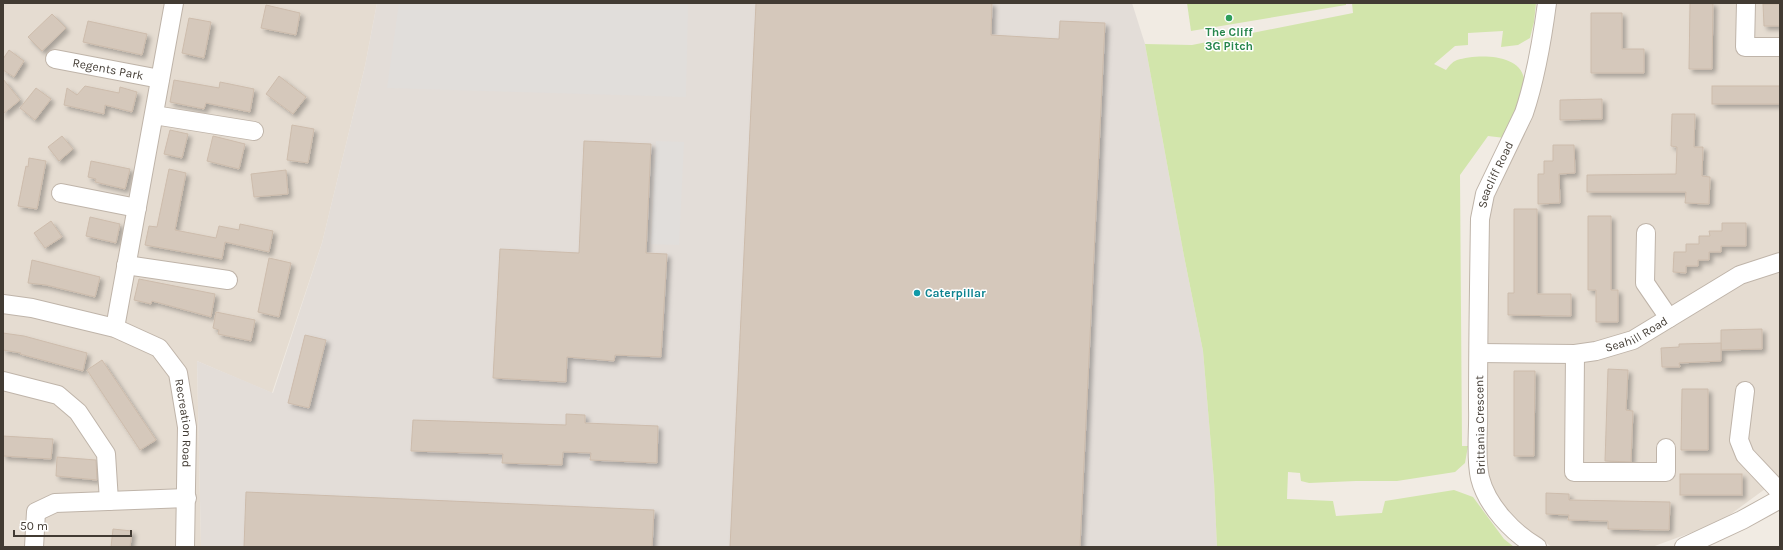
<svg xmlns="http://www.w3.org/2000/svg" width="1783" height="550" viewBox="0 0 1783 550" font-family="Karla,sans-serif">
<defs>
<filter id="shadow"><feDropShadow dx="3.5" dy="3.5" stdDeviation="2" flood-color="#0004"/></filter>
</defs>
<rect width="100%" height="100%" fill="#f1ebe3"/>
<!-- residential -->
<g fill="#e5dcd1">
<polygon points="3,3 377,3 365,66 322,243 272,393 197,361 201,547 3,547"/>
<polygon points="1551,3 1780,3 1780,478 1720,522 1652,547 1552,547 1522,527 1497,499 1485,472 1487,205 1534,115 1547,53"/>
</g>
<!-- industrial -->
<polygon fill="#e3ddd8" points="377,3 1132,3 1145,44 1184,256 1203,351 1214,481 1217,547 201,547 197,361 273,393 322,243 365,66"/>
<!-- green -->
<g fill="#d2e5ab">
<polygon points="1187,3 1346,3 1346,5 1191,31"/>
<path d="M1352 3H1536L1534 22 1530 38 1518 45 1501 47 1503 31 1468 33V45L1455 46 1434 64 1446 70C1449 66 1452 62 1457 60 1476 54 1519 53 1524 78 1529 99 1514 120 1505 138L1488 136 1460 175 1462 446H1468L1465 463 1455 472 1397 481H1356L1309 483 1301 481 1300 473 1288 472 1287 499 1333 501 1336 516 1382 513 1385 501 1454 490 1473 497 1504 539 1514 547H1217L1214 481 1203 351 1184 256 1145 44 1192 45 1353 13Z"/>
</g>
<!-- parking -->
<g fill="#e1dedb">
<polygon points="399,3 688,3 686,97 387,88"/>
<polygon points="656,141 684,142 679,245 651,244"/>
</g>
<!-- building -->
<g fill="#d5c8bb" stroke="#cdbcac" filter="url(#shadow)">
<polygon points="756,3 992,3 991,35 1059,39 1060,21 1105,23 1080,547 730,547"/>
<polygon points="1690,3 1713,3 1712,69 1689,69"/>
<polygon points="1763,4 1780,4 1780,26 1764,26"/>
<polygon points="266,5 300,13 296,35 261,28"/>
<polygon points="1591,13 1622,13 1622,49 1644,49 1644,73 1591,73"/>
<polygon points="52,14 66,28 42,51 28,37"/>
<polygon points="189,18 211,22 204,58 182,53"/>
<polygon points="88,21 147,34 142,55 83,42"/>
<polygon points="9,50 24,61 14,77 3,70 3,59"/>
<polygon points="279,76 306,97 293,114 266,94"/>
<polygon points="3,79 20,100 3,114"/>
<polygon points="174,80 219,88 220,82 254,89 250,112 206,103 204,109 170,102"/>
<polygon points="85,86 119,93 120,87 137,92 132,112 105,105 104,114 64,105 67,88 77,95"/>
<rect x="1712" y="86" width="68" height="18"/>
<polygon points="36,88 51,99 35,120 20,108"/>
<polygon points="1602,99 1602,119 1560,120 1560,100"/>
<polygon points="1672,114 1695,114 1694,147 1703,147 1702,176 1710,177 1709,204 1685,203 1686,192 1587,192 1587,175 1676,174 1677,147 1671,146"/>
<polygon points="292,125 314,129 308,163 287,160"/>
<polygon points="170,130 188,134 182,158 164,154"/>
<polygon points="62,136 73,149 59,161 48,147"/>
<polygon points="213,136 245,144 239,169 207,161"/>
<polygon points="584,141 651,144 646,253 667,254 661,357 615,355 614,361 567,357 566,382 493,378 500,249 579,253"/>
<polygon points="1553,145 1574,145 1575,173 1559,174 1560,203 1538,204 1538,174 1544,174 1544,161 1553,161"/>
<polygon points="29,158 46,161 37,209 18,206 26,166 28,167"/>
<polygon points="91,161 130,169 125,189 95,182 96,179 88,177"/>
<polygon points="169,169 186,173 175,230 216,238 219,226 239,230 240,224 273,231 269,252 225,242 222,259 145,245 149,226 157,227"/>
<polygon points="286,170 288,194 254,197 251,174"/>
<polygon points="1514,209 1537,209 1537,294 1571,294 1571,316 1508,315 1508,293 1514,293"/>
<polygon points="1588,216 1611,216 1611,290 1618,290 1618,322 1596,322 1596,290 1588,290"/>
<polygon points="90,217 120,224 116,243 86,236"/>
<polygon points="51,221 62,237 45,248 34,233"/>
<polygon points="1722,223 1746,223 1746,246 1721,246 1721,252 1709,252 1709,260 1698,260 1698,266 1686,266 1686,273 1673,272 1674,252 1686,252 1686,244 1699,244 1699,236 1710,236 1709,231 1722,231"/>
<polygon points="269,258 291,263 279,317 258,312"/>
<polygon points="32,260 100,277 95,297 46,285 28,283"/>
<polygon points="139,279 215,294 211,317 152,301 151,304 134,300"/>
<polygon points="216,312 255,320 251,341 218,334 219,330 213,328"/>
<polygon points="1762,329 1762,349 1721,350 1721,330"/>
<polygon points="3,333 24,336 87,353 83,371 20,354 21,353 3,350"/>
<polygon points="305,335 326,340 309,408 288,403"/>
<polygon points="1721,343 1721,361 1679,363 1680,367 1662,367 1661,348 1679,347 1679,344"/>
<polygon points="102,360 156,440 140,450 87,370"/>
<polygon points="1608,369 1628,370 1626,410 1633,411 1631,462 1605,461"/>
<polygon points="1514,371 1535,371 1534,456 1514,456"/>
<polygon points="1682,389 1708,389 1708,450 1681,450"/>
<polygon points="566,414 585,415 585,423 658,426 657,463 590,460 591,453 563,452 562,465 502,463 503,454 411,451 413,420 566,425"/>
<polygon points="3,436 53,439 51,459 3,456"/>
<polygon points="57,457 96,460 97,480 56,476"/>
<rect x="1680" y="474" width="62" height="21"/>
<polygon points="246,492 654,510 652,547 244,547"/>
<polygon points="1546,493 1569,494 1569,500 1670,502 1669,530 1608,529 1608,521 1568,520 1569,515 1546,514"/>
<polygon points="113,529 132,531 130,547 111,547"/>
</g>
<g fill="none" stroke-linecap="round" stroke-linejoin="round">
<defs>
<g id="street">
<polyline points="1746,3 1745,47 1780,47"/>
<path id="s1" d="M55 59 160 79"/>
<polyline points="154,115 254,131"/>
<polyline points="61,193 137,208"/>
<polyline points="1646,233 1645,283 1669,318"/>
<polyline points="126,265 228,280"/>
<path id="s2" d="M3 304 32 308 115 328 159 348 178 373 187 427 185 547"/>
<polyline points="115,328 174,3"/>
<path id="s3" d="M1479 353 1575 354 1596 351 1633 340 1740 275 1780 262"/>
<polyline points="1575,354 1574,472 1666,472 1666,448"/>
<polyline points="3,381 58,395 78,412 106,454 109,501"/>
<polyline points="1745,391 1739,440 1745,455 1780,492"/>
<polyline points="34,547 36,512 55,503 187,498"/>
<path id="s4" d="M1537 547C1513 533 1487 506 1480 478 1475 457 1479 429 1478 408 1478 345 1479 282 1480 219L1485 194 1524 113C1536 77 1542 41 1547 3"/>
<polyline points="1684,547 1742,520 1780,499"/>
</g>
</defs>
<!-- street casing -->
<use href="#street" stroke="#bfb4a9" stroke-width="20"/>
<!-- street -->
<use href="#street" stroke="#fff" stroke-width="18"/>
</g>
<!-- markers -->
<circle fill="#2e9e5b" stroke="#fff" stroke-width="1.5" cx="1229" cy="18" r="4"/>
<circle fill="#0f9aa8" stroke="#fff" stroke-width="1.5" cx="917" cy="293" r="4"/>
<g text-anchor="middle" stroke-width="3" stroke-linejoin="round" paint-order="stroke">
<!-- leisure labels -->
<g font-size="12" font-weight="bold" fill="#27864d" stroke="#fff">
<text x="1229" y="36">The Cliff<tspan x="1229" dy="14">3G Pitch</tspan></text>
</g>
<!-- street labels -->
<g font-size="12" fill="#423b33" stroke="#fff">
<text dy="4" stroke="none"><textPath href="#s1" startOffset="54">Regents Park</textPath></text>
<text dy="4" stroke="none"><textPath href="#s4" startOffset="398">Seacliff Road</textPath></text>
<text dy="4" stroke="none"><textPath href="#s3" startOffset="161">Seahill Road</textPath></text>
<text dy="4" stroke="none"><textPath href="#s2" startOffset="245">Recreation Road</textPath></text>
<text transform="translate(1480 425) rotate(-91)" y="4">Brittania Crescent</text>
</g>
<!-- culture labels -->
<g font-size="12" font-weight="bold" fill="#0d838f" stroke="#fff" text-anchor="start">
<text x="925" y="297">Caterpillar</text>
</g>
</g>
<!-- border -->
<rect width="1783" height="550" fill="none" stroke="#423b33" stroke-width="8"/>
<!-- scale -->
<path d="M14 530v6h117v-6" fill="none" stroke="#423b33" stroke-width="2"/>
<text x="20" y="530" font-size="12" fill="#423b33" stroke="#ffffff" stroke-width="3" paint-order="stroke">50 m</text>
</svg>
